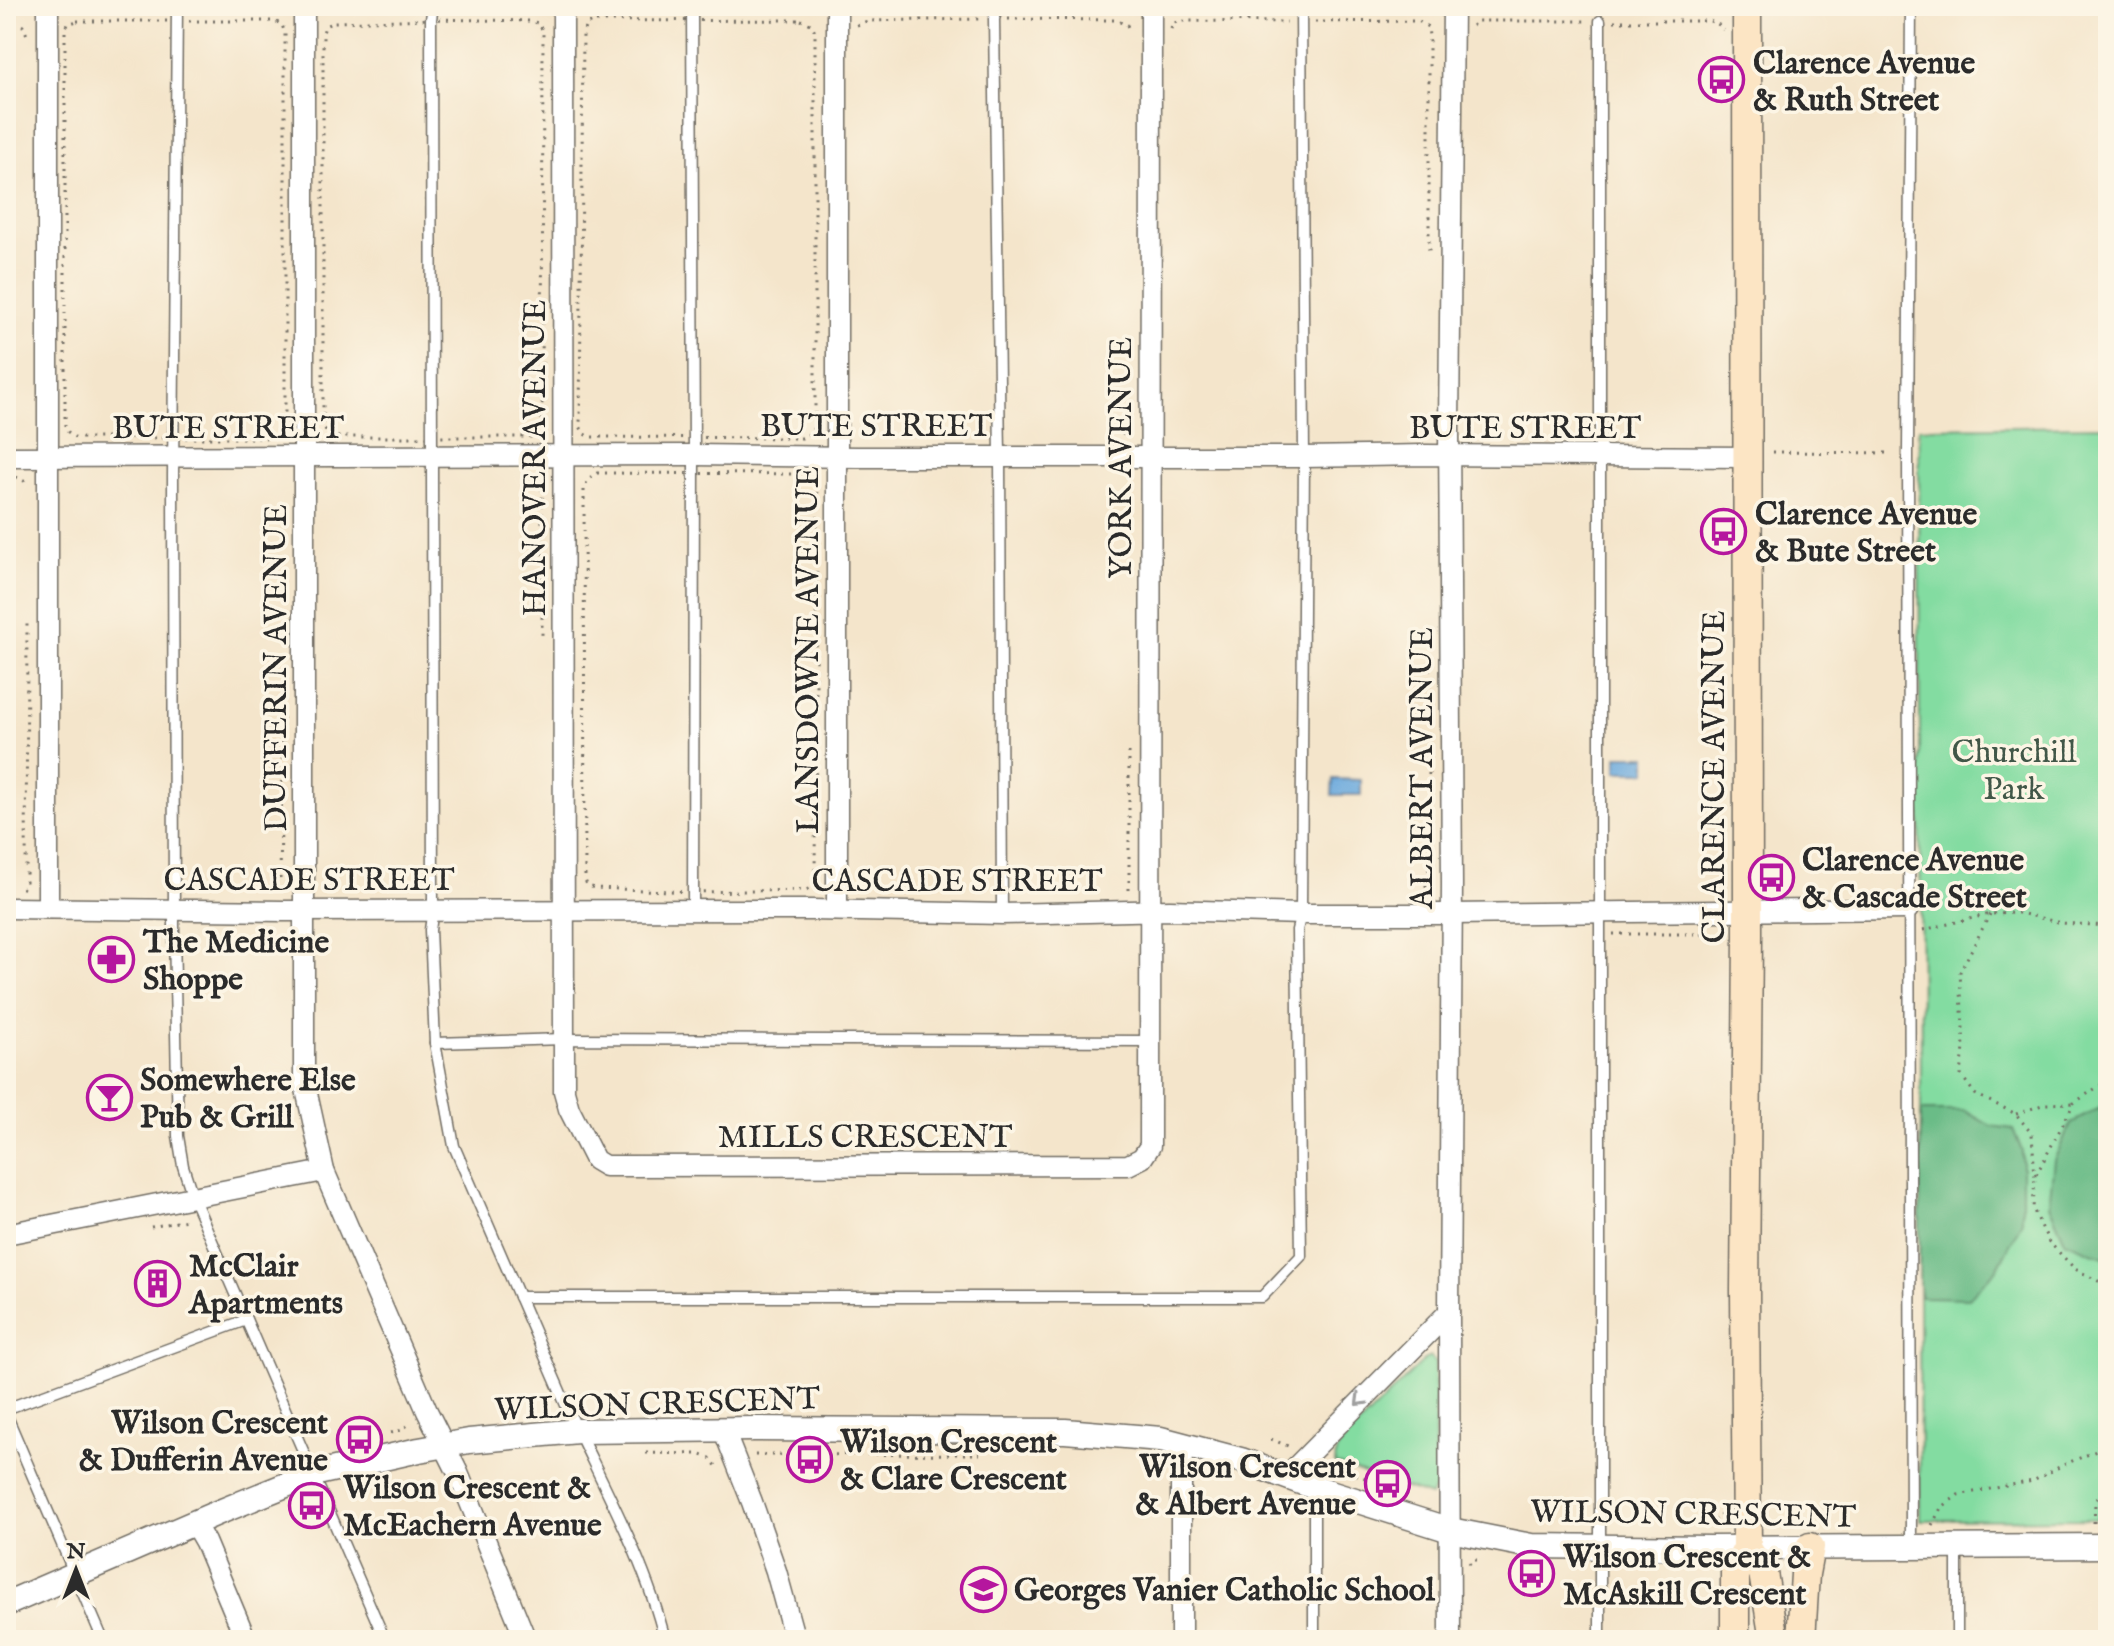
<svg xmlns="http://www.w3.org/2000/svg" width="2114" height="1646" viewBox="0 0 2114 1646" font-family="'IM FELL English',serif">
<rect width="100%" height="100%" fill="#fcf5e5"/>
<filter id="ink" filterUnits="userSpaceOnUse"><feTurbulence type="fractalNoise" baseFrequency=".0125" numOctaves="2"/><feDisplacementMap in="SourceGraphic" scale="16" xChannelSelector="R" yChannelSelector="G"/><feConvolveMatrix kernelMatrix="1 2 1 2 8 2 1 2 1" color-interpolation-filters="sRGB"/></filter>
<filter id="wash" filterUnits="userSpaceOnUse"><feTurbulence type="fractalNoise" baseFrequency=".006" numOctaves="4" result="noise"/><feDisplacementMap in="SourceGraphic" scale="32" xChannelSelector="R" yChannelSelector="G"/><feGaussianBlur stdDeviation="1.8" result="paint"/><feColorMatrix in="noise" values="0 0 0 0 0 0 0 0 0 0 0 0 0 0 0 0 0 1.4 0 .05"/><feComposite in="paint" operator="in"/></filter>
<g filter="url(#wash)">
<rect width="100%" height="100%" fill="#f4e5cb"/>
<!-- green -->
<g fill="#83dca1" stroke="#578466" stroke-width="2">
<polygon points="2108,426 2108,1519 1920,1520 1919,1289 1921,1111 1919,428"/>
<polygon points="1431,1357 1435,1363 1435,1487 1430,1496 1335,1464 1336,1452 1342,1442 1424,1360"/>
</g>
<!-- forest -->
<g fill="#6abc87" stroke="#4a7459" stroke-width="2">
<polygon points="2108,1104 2108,1259 2065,1241 2049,1205 2054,1160 2071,1123"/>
<polygon points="1921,1111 1965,1111 1991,1126 2013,1129 2022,1151 2022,1221 1998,1268 1969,1298 1921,1297 1919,1289"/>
</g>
<!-- water -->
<g fill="#6ba9dd" stroke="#4b6a84" stroke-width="2">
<rect x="1617" y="756" width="30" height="16"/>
<polygon points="1333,779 1361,780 1361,795 1332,795"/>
</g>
</g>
<g filter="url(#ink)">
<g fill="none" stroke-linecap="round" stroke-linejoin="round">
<defs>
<g id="service">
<polyline points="177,6 173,476 174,929 178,1136 183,1166 193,1197 385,1640"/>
<path d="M433 6 431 19 433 909 430 930 435 1043 454 1146 569 1412C603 1485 646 1562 665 1640"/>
<polyline points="692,6 694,455 693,910"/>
<polyline points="998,6 994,19 1000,456 1002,914"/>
<polyline points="435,1043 564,1039 1149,1041"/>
<polyline points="519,1297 1262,1297 1301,1256 1297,930 1301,914 1304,457 1301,6"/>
<polyline points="6,1409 246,1320"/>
<polyline points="6,1414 103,1640"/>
<polyline points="1314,1487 1314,1640"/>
<polyline points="1911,1545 1908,453 1911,6"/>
<polyline points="1957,1547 1957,1640"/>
<polyline points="1600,1640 1600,21"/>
</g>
<g id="minor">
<polyline points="304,6 304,1080 324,1171 427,1411 458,1473 526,1640"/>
<polyline points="563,6 564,1091 569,1109 595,1160 605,1166 619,1166 1128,1165 1142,1158 1150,1146 1151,6"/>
<polyline points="837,6 837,910"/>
<polyline points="6,457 694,455 857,457 1304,457 1425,455 1747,457"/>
<polyline points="6,908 283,911 812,910 1002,914 1170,910 1301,914 1451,914 1908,909"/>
<polyline points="48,908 48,6"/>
<polyline points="6,1234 324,1171"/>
<polyline points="724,1431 752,1502 776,1571 795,1640"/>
<polyline points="1287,1476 1449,1312"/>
<polyline points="194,1523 205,1542 246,1640"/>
<polyline points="1181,1640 1181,1466 1186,1445"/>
<polyline points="1450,1640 1449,1312 1452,884 1449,428 1453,6"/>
</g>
<polyline id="tertiary" points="6,1604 217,1513 313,1474 419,1450 469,1441 578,1431 754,1429 1065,1431 1161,1439 1241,1460 1314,1487 1450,1530 1531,1546 1711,1548 2108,1546"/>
<g id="secondary">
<polyline points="1747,1548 1763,1573 1774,1640"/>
<polyline points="1735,1640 1735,1572 1747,1548 1745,1291 1748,935 1747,6"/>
<polyline points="1801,1640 1805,1574 1810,1547"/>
</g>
</defs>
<!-- service casing -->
<use href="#service" stroke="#716c63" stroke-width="13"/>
<!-- minor casing -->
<use href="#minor" stroke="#716c63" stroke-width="23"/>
<!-- tertiary casing -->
<use href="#tertiary" stroke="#716c63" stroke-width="27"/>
<!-- secondary casing -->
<use href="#secondary" stroke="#716c63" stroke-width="31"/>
<!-- path -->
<g stroke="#716c63" stroke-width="3" stroke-dasharray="2 6" stroke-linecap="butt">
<polygon points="431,19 530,21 538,23 543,31 542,426 539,433 532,437 335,437 327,433 323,424 323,33 325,26 334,22"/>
<polyline points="1008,19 1115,20 1127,25 1130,32"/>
<polygon points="801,20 811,24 815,31 815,425 811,433 802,438 591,437 584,434 580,426 583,32 587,24 596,21"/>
<polygon points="77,21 275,21 282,25 285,33 285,428 281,435 273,438 76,438 68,432 65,426 65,31 68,24"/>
<polyline points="1614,21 1710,21 1719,25 1723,30"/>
<polyline points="1315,22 1418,21 1428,27 1429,36 1429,256"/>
<polyline points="6,23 23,26 27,35"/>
<polyline points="857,25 867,21 980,19"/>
<polyline points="1472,26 1478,21 1587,21"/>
<polyline points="1171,29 1173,23 1183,21 1287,22"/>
<polyline points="1122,435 1129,428"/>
<polyline points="1772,452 1892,453"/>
<polygon points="597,473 803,474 813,478 817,485 815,882 813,887 806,890 693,892 594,888 587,885 585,880 584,488 589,478"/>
<polyline points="535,476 539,478 542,484 542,637"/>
<polyline points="16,477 24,481 27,487"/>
<polyline points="1429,661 1429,880 1426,886 1430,890 1430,896"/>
<polyline points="280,879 283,717"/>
<polyline points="22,889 26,884 27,623"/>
<polyline points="1129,890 1129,746"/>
<polyline points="1990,914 1960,972 1964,1048 1961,1075 1975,1094 2016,1114 2032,1134 2035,1177"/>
<polyline points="1923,930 1990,914 2020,913 2061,923 2108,926"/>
<polyline points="1613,934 1713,934 1721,936 1723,944"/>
<polyline points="2108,1080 2074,1103 2035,1177 2033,1209 2049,1242 2075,1269 2108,1286"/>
<polyline points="2016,1114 2045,1104 2074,1103"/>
<polyline points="151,1227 187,1220"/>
<polyline points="391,1433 402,1430 410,1423 410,1421"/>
<polyline points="1271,1439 1290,1447"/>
<polyline points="646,1453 698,1454 710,1458 717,1467"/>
<polyline points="755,1455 980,1454"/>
<polyline points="1326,1463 1386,1486"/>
<polyline points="2094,1523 2095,1504 2108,1474"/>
<polyline points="1708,1525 1720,1517 1722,1507"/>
<polyline points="1932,1525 1941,1508 1958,1495 2033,1481 2063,1465 2108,1446"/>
<polyline points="1469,1564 1472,1560 1483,1560"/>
</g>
<!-- service -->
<use href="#service" stroke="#fff" stroke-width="10"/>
<!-- minor -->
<use href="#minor" stroke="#fff" stroke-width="20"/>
<!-- tertiary -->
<use href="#tertiary" stroke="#fff" stroke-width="24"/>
<!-- secondary -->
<use href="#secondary" stroke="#fce5c4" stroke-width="28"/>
</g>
<!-- one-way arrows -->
<defs><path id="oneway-chevron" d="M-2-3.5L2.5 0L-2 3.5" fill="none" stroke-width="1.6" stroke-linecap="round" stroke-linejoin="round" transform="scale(2)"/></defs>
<use stroke="#a0a0a0" href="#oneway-chevron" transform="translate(1360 1401) rotate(135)"/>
</g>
<!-- icons -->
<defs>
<symbol id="bus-ring" viewBox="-11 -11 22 22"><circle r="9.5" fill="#fcf5e5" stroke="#b5179e" stroke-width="1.5"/><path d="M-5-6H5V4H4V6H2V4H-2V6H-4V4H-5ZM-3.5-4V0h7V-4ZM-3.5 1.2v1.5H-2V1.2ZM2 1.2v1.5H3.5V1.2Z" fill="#b5179e"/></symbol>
<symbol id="pharmacy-ring" viewBox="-11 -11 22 22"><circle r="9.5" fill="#fcf5e5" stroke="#b5179e" stroke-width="1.5"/><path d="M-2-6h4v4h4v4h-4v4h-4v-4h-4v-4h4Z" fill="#b5179e"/></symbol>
<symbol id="bar-ring" viewBox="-11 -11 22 22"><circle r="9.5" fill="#fcf5e5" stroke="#b5179e" stroke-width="1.5"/><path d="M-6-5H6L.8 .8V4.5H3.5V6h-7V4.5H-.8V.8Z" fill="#b5179e"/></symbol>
<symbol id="building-ring" viewBox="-11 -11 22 22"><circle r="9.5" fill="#fcf5e5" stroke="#b5179e" stroke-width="1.5"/><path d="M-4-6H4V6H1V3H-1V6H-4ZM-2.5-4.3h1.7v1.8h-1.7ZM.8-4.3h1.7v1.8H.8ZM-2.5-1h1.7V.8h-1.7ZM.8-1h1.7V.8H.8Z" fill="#b5179e"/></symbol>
<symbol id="school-ring" viewBox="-11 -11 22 22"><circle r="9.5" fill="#fcf5e5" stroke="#b5179e" stroke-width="1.5"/><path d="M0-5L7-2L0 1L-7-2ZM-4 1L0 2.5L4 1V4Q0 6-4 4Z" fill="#b5179e"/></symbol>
</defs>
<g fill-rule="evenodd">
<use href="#bus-ring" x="1696" y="54" width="51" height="51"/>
<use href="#bus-ring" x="1698" y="506" width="51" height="51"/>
<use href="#bus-ring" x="1746" y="852" width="51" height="51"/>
<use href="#pharmacy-ring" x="86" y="934" width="51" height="51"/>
<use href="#bar-ring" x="84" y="1072" width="51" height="51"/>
<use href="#building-ring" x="132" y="1258" width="51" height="51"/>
<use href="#bus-ring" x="334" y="1414" width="51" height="51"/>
<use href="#bus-ring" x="784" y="1434" width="51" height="51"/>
<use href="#bus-ring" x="1362" y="1458" width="51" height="51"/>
<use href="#bus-ring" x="286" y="1480" width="51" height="51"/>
<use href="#bus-ring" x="1506" y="1548" width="51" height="51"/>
<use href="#school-ring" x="958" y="1564" width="51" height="51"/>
</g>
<g text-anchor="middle" stroke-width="7" stroke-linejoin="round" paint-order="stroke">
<!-- poi labels -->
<g font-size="32" font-weight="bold" fill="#2b2b2b" stroke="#fcf5e5" text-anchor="start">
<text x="1753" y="73">Clarence Avenue<tspan x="1753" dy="37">&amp; Ruth Street</tspan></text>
<text x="1755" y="524">Clarence Avenue<tspan x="1755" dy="37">&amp; Bute Street</tspan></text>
<text x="1802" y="870">Clarence Avenue<tspan x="1802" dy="37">&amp; Cascade Street</tspan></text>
<text x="143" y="952">The Medicine<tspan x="143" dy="37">Shoppe</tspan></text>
<text x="140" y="1090">Somewhere Else<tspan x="140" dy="37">Pub &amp; Grill</tspan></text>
<text x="189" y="1276">McClair<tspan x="189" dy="37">Apartments</tspan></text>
<text x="328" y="1433" text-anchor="end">Wilson Crescent<tspan x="328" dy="37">&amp; Dufferin Avenue</tspan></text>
<text x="840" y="1452">Wilson Crescent<tspan x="840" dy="37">&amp; Clare Crescent</tspan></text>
<text x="1356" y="1477" text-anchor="end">Wilson Crescent<tspan x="1356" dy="37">&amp; Albert Avenue</tspan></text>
<text x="343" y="1498">Wilson Crescent &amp;<tspan x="343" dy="37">McEachern Avenue</tspan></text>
<text x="1563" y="1567">Wilson Crescent &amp;<tspan x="1563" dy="37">McAskill Crescent</tspan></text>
<text x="1014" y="1600">Georges Vanier Catholic School</text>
</g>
<!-- street labels -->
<g font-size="32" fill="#2b2b2b" stroke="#fcf5e5">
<text x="876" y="436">BUTE STREET</text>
<text x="228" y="438">BUTE STREET</text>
<text x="1525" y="438">BUTE STREET</text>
<text transform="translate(534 458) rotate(-90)" y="11">HANOVER AVENUE</text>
<text transform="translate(1120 458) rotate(-90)" y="11">YORK AVENUE</text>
<text transform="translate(807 650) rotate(-90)" y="11">LANSDOWNE AVENUE</text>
<text transform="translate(275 668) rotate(-90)" y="11">DUFFERIN AVENUE</text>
<text transform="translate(1421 768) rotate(-90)" y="11">ALBERT AVENUE</text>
<text transform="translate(1713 777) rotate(-90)" y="11">CLARENCE AVENUE</text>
<text x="309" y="890">CASCADE STREET</text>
<text x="957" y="891">CASCADE STREET</text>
<text x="865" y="1147">MILLS CRESCENT</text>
<text transform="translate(657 1403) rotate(-2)" y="11">WILSON CRESCENT</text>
<text transform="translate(1693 1513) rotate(1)" y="11">WILSON CRESCENT</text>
</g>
<!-- park labels -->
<g font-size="32" fill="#415748" stroke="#fcf5e5">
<text x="2014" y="762">Churchill<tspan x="2014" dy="37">Park</tspan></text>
</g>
</g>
<!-- margin -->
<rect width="2114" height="1646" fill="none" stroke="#fcf5e5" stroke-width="32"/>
<!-- north arrow -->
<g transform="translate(76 1570)" stroke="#fcf5e5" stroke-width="6" paint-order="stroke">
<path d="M0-6L14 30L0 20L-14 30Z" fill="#2b2b2b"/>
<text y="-12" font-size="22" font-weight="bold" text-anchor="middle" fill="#2b2b2b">N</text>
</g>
</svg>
